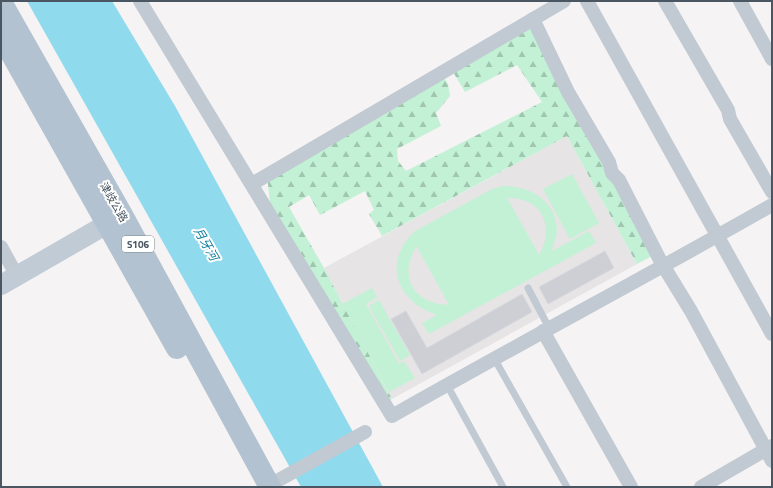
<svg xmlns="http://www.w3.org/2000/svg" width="773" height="488" viewBox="0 0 773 488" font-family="'Titillium Web','Noto Sans SC',sans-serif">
<defs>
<pattern id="forest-firs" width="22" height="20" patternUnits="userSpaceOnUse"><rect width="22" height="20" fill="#c3f1d5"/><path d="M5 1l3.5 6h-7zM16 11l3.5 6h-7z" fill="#a0c6b0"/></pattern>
</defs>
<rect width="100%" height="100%" fill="#f5f3f3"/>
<!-- education -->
<polygon fill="#e6e4e5" points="567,136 637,264 392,399 324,268"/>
<!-- grass -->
<g fill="#c3f1d5" fill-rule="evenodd">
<polygon points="572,174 599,223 570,239 543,189"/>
<path d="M502 186C528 185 556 200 557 229 557 237 554 244 552 251L589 231 596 243 429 334 422 323 437 315C396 301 382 262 415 231L492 189ZM507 198C541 196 556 227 539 255ZM416 247H417L449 305C414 304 398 278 416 247Z"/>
<polygon points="372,288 377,297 366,304 399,364 404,361 415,378 389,392 342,304"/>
<polygon points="379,300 410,355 400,361 369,306"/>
</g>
<!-- forest -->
<polygon fill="url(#forest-firs)" points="530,28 654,255 637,264 567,136 382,236 369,214 374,210 365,191 320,215 309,195 289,207 324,268 392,399 387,402 270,203 267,175 443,76 448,84 450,96 436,113 441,126 397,149 398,161 406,171 542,102 517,65 465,92 453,72"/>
<!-- water -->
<polygon fill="#90daee" points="27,1 112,1 175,106 383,487 301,487"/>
<!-- building -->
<g fill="#cdcfd5" stroke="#d7d9de">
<polygon points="605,251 614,268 548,304 539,287"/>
<polygon points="522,294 532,312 422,374 391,319 406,311 427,348"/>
</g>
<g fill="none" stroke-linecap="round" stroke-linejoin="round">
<!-- lane -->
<g stroke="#c1cad2" stroke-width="7">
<polyline points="528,288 549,328"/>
<polyline points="494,358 567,487"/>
<polyline points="447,385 503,487"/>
</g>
<!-- street -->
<g stroke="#c1cad2" stroke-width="14">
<path d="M140 1 392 416C518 344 646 277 772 205"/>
<polyline points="587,1 772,334"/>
<polyline points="665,1 728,110 730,119 772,192"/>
<polyline points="740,1 772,59"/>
<polyline points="533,19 568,92 609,162 612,173 619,180 661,262 691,311 772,461"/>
<polyline points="252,184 564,1"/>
<polyline points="1,247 17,276"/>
<polyline points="543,331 631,487"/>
<polyline points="266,487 365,432"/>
<polyline points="701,487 772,446"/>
</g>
<!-- secondary -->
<polyline stroke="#c1cbd6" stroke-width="20" points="1,285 121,216"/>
<!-- primary -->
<g stroke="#b3c2d1" stroke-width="22">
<polyline points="1,2 122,215 270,487"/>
<polyline points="1,35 177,348"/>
</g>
</g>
<g text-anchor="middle" stroke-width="4" stroke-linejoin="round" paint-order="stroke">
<!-- shield labels -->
<rect fill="#fff" stroke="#808990" stroke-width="1" x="122" y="236" width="32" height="16" rx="3"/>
<g font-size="10" font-weight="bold" fill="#4a5661">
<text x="138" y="248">S106</text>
</g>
<!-- street labels -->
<g font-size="11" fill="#4a5661" stroke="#fff">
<text transform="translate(114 202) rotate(60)" y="4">津歧公路</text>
</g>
<!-- water labels -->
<g font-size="12" font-style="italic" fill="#0c7c9b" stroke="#fff">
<text transform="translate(206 244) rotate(60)" y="4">月牙河</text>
</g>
</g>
<!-- border -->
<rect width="773" height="488" fill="none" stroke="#4a5661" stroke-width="4"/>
</svg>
